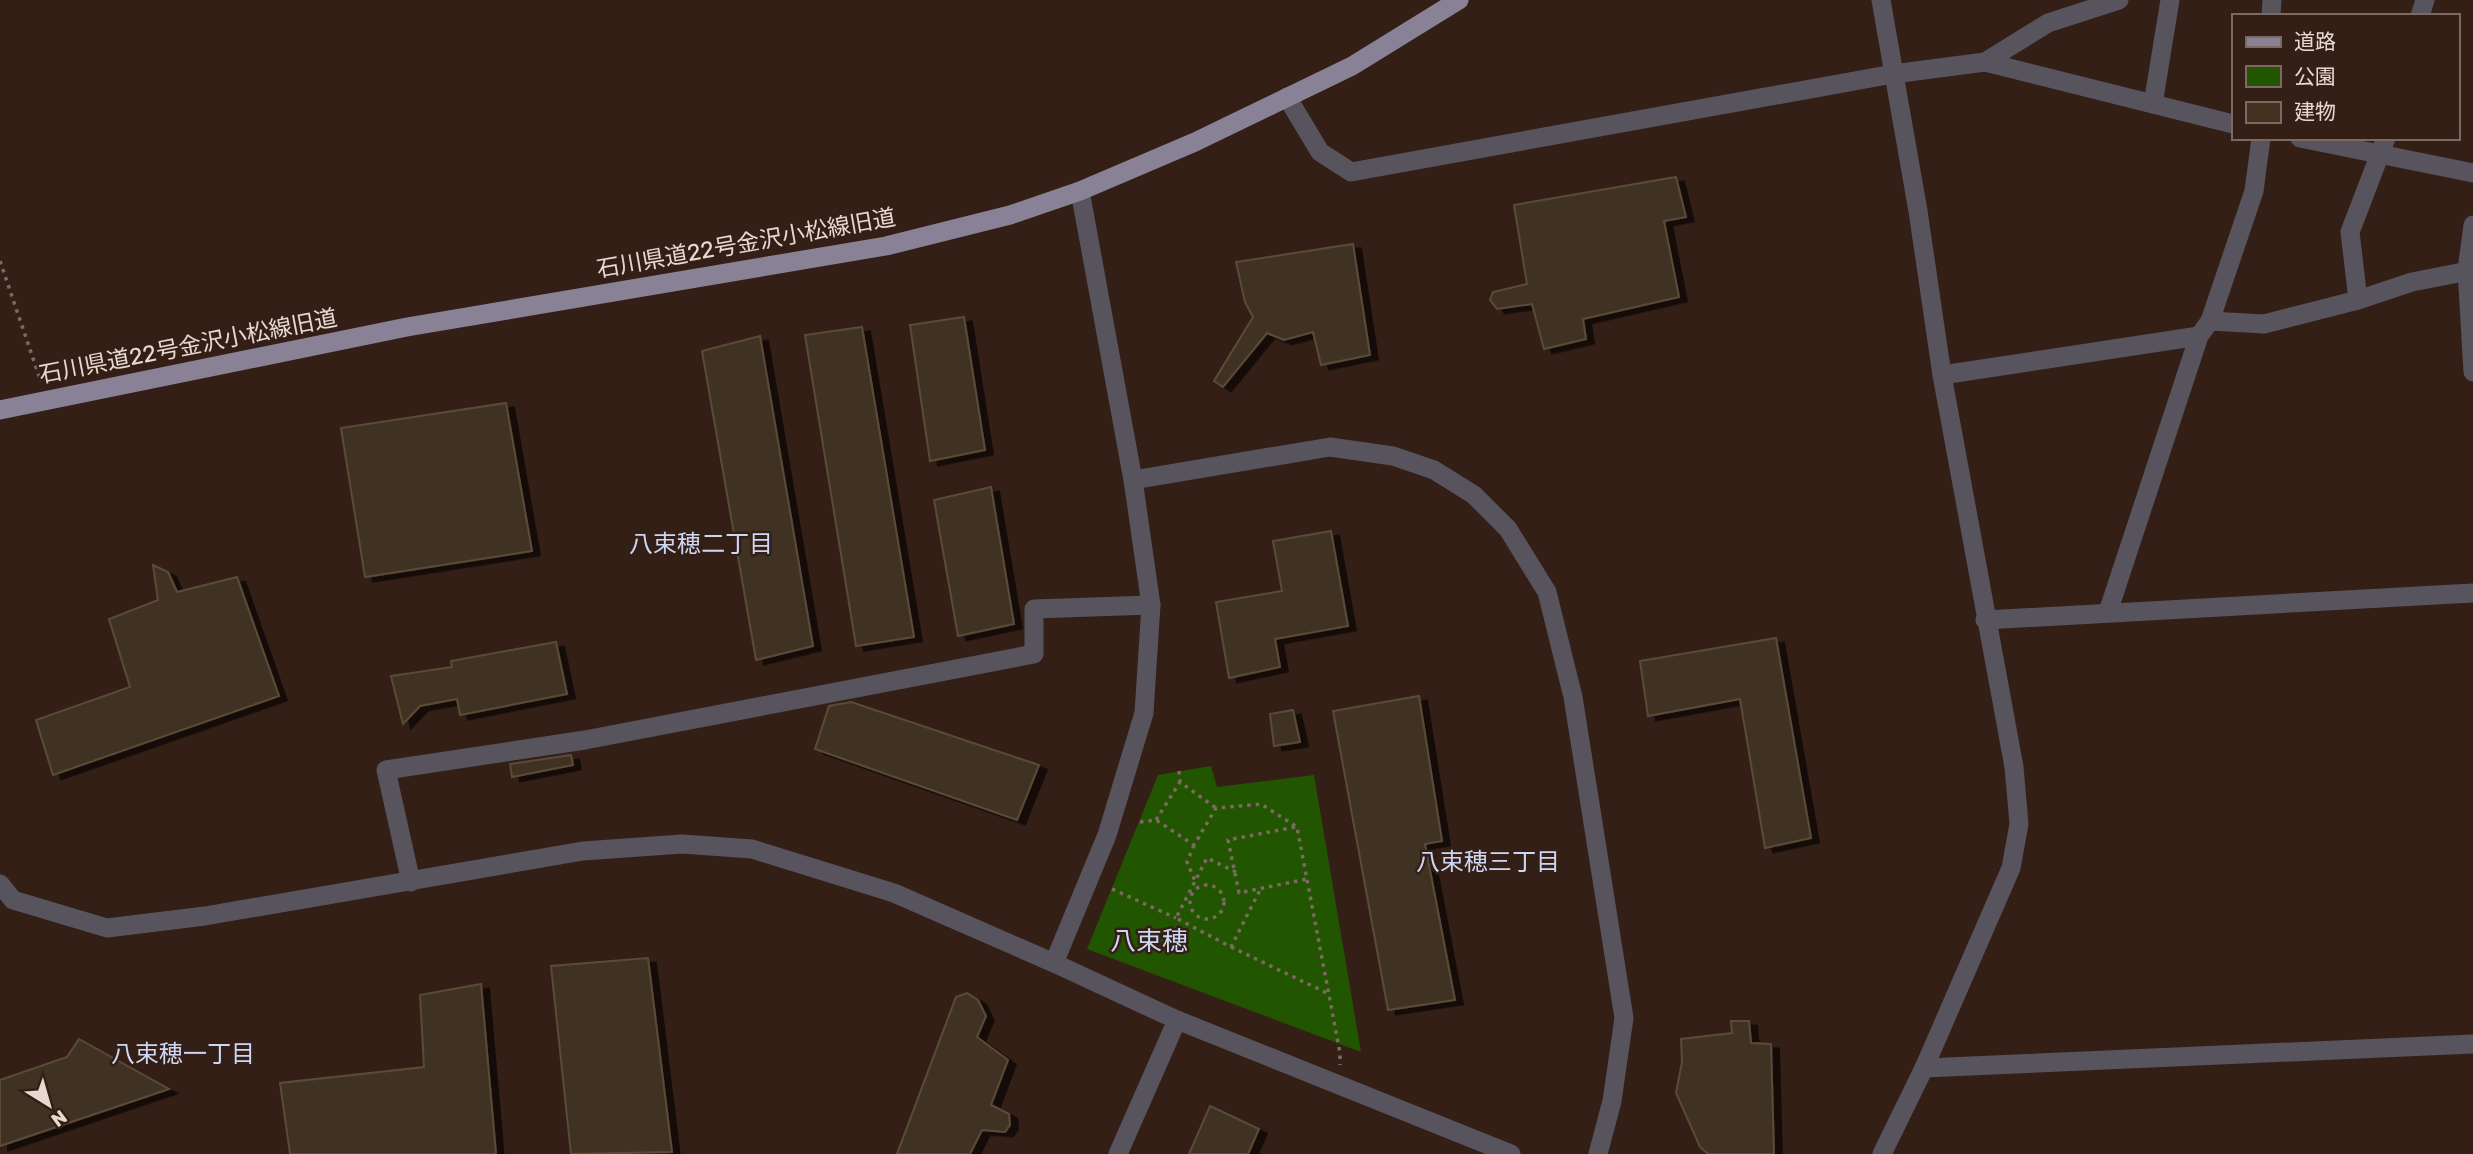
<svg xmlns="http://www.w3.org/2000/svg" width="2473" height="1154" viewBox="0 0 2473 1154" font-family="Rubik,'Noto Sans JP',sans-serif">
<defs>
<filter id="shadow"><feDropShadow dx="8" dy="4.5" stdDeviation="0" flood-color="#0009"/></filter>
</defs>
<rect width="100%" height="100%" fill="#341f17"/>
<!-- green -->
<polygon fill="#250" points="1211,766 1217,787 1314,775 1361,1052 1087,949 1158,775"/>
<!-- building -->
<g fill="#413320" stroke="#5a4b38" stroke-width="2" filter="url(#shadow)">
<polygon points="1676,177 1686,217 1664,221 1679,297 1583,319 1586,339 1544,349 1532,304 1497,309 1490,300 1493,292 1527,284 1514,205"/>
<polygon points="1353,244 1370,355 1321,365 1313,332 1284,340 1267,333 1223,387 1214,381 1253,317 1245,302 1236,262"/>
<polygon points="964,317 985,450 930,461 910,325"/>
<polygon points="862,327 914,637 856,646 805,335"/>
<polygon points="760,336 813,646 756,660 702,351"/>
<polygon points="506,403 532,551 365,577 341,428"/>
<polygon points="991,487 1014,624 958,636 934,500"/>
<polygon points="1331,531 1348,626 1275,639 1280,667 1229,678 1216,602 1282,591 1273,541"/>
<polygon points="153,565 168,572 177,592 237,577 279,696 53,775 36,720 130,687 109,619 158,600"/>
<polygon points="1776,638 1811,838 1765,848 1740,699 1648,716 1640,661"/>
<polygon points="556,642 567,694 460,715 457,699 420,706 403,724 391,676 452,667 451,661"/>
<polygon points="1419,696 1442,841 1425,844 1455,1000 1388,1010 1333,711"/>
<polygon points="851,702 1039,765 1017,820 815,749 829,706"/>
<polygon points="1293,710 1300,742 1274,746 1270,714"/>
<polygon points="571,755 573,765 512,777 510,764"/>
<polygon points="648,958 672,1152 571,1154 551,966"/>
<polygon points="481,984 496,1154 290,1154 280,1083 424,1067 420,995"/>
<polygon points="967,993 978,1000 986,1016 977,1037 1008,1060 991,1105 1009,1114 1010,1125 1005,1132 982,1130 970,1154 897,1154 956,997"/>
<polygon points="1731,1021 1749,1021 1751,1043 1771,1044 1774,1154 1708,1154 1700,1147 1676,1093 1682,1062 1681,1039 1732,1033"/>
<polygon points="79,1039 169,1089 0,1146 0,1080 67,1057"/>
<polygon points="1210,1106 1259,1129 1248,1154 1189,1154"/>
</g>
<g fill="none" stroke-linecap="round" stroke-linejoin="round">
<!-- path -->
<g stroke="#7c6a62" stroke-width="3.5" stroke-dasharray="3.5 5" stroke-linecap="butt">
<polyline points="0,261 41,382"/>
<polyline points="1179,771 1180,782"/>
<polyline points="1156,820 1180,782 1216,808"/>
<polyline points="1140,822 1156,820 1194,845 1216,808 1261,804 1297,827 1340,1053 1340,1065"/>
<polyline points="1295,827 1228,840 1239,893 1307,879"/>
<polyline points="1194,845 1187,862 1195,881"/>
<polyline points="1236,872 1207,858 1176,918 1231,947 1261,888"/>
<circle cx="1207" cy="902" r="17"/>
<polyline points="1112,889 1176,918"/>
<polyline points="1231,947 1329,994"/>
</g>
<!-- minor -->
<g stroke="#57545e" stroke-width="19">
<polyline points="2271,16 2272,0"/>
<polyline points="2420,16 2425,0"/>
<polyline points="1985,62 2233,124"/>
<polyline points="1287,97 1320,152 1351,172 1893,74 1985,62 2048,23 2119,0"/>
<polyline points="2153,104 2170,0"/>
<polyline points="2300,138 2473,173"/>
<polyline points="2473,225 2467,270 2473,372"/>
<polyline points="2358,300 2350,232 2386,138"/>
<polyline points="2210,321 2264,324 2358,300 2412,282 2473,270"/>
<polyline points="1942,375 2199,336"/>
<polyline points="2108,612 2199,336 2210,321 2254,191 2261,138"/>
<polyline points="411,882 386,770 585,740 1034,654 1034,609 1151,605"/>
<polyline points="1924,1068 2473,1044"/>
<polyline points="1118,1154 1177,1020"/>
</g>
<!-- tertiary -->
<g stroke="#57545e" stroke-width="19">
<polyline points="1881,0 1918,211 1942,375 2014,767 2019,824 2011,868 1924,1068 1882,1154"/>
<polyline points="1133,480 1330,447 1393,456 1434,470 1474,495 1508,529 1547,592 1573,697 1624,1018 1612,1101 1598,1154"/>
<polyline points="1985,620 2473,593"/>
<polyline points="0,884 13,900 107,928 205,916 583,851 682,844 752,849 894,893 1054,963 1107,835 1144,713 1151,605 1133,480 1080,191"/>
<polyline points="1054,963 1177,1020 1511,1154"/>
</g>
<!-- primary -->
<polyline stroke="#898297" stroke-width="19" points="0,410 407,327 886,246 1010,215 1080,191 1195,142 1352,66 1459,0"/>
</g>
<g text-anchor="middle" stroke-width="5" stroke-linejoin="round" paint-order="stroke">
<!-- street labels -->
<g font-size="23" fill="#e7d8d2" stroke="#341f17">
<text transform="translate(746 243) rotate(-10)" y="8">石川県道22号金沢小松線旧道</text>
<text transform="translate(188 346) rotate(-11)" y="8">石川県道22号金沢小松線旧道</text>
</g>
<!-- neighbourhood labels -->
<g font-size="24" fill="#cdd7f3" stroke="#341f17">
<text x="701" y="552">八束穂二丁目</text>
<text x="1488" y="870">八束穂三丁目</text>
<text x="183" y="1062">八束穂一丁目</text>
</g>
<!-- quarter labels -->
<g font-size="26" fill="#cdd7f3" stroke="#341f17">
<text x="1149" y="950">八束穂</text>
</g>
</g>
<!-- legend -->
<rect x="2232" y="14" width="228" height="126" fill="#341f17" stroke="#7c6962" stroke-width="2"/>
<rect x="2246" y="37" width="35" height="10" fill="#898297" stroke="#7c6962" stroke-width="2"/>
<text x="2294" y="49" font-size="21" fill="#e7d8d2">道路</text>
<rect x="2246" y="66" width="35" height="21" fill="#225500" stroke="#7c6962" stroke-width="2"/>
<text x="2294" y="84" font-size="21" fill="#e7d8d2">公園</text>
<rect x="2246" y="102" width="35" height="21" fill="#413320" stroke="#7c6962" stroke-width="2"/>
<text x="2294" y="119" font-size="21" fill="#e7d8d2">建物</text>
<!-- north arrow -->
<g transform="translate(49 1105) rotate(143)" stroke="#341f17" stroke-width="5" paint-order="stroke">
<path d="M0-5L12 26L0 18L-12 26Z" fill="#e7d8d2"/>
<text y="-10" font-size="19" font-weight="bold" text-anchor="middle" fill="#e7d8d2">N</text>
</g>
</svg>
